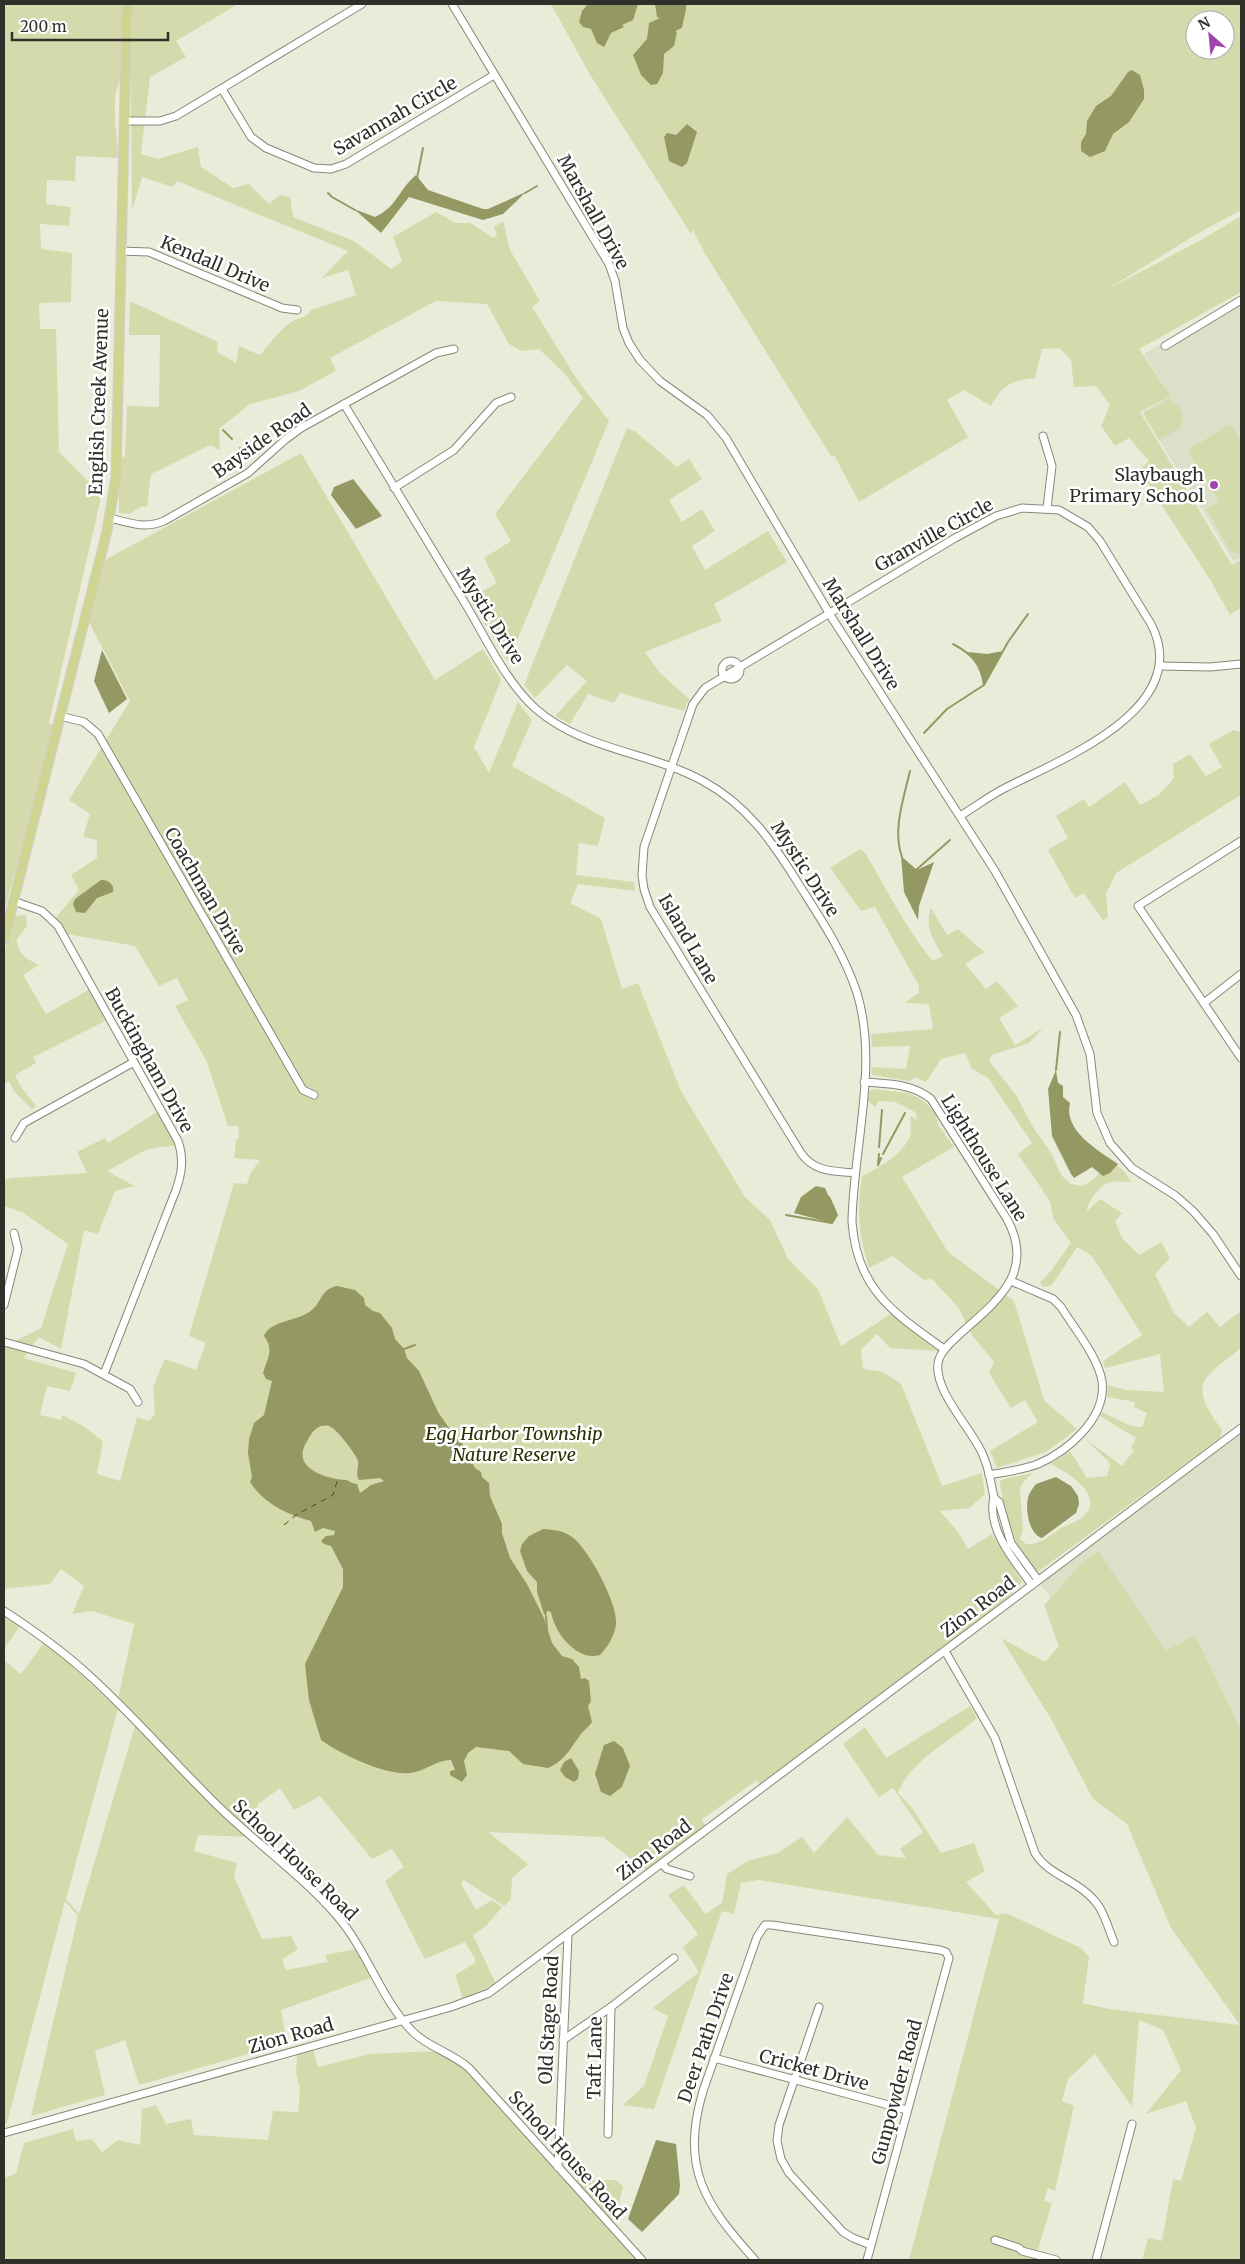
<svg xmlns="http://www.w3.org/2000/svg" width="1245" height="2264" viewBox="0 0 1245 2264" font-family="Merriweather,serif">
<rect width="100%" height="100%" fill="#eaecda"/>
<!-- built -->
<g fill="#dde0c8">
<polygon points="1241,297 1241,558 1234,562 1142,412 1171,396 1144,354"/>
<polygon points="1241,1430 1241,1877 1038,1580"/>
</g>
<!-- green -->
<g fill="#d4daac" fill-rule="evenodd">
<polygon points="4,4 122,4 122,73 115,95 115,122 119,158 76,156 75,181 47,180 46,204 71,207 69,226 40,224 41,249 72,253 71,302 39,303 40,329 56,329 59,452 100,493 100,502 49,723 55,725 4,912"/>
<path d="M130 4H238L176 41 186 57 150 77 141 154 158 159 198 147 201 167 233 188 249 184 269 204 280 195 290 197 293 217 354 241 391 269 402 261 393 237 436 212 456 223H471L493 238 497 236 494 227 503 221 510 250 540 301 532 307 578 381 609 421 508 662 469 599 497 583 484 558 511 541 495 514 583 398 565 374 539 349 521 351 509 344 487 304 436 301 330 358 336 371 299 391 250 404 219 429 220 450 210 445 151 474 147 507 142 506 129 514 119 513V460L125 456 127 406 159 407 160 335H129L130 301 218 342 217 352 236 363 239 346 260 355C268 346 281 328 291 322 300 316 305 320 311 310L356 295 348 270 322 278 348 251 177 181 173 187 142 177 132 210Z"/>
<path d="M551 4H1241V210L1197 234 1108 289 1201 240 1241 216V292L1139 349 1171 396 1140 412 1232 565 1241 560V608L1230 615 1211 581 1139 470 1149 461 1129 438 1115 446 1101 426 1110 405 1096 386 1074 387 1071 360 1059 348 1042 349 1035 378C1012 380 1002 385 991 406L964 390 947 400 968 437 859 502 834 455 831 456 704 252 693 230 691 234 589 73ZM1195 20H1225V50H1195Z"/>
<path d="M1170 399C1181 409 1186 414 1180 428L1159 440 1143 413Z"/>
<polygon points="1230,424 1241,442 1241,555 1231,552 1206,509 1219,502 1188,450"/>
<polygon points="627,428 636,432 677,467 689,459 702,479 669,500 682,522 702,509 715,531 692,546 705,570 768,531 787,562 714,604 722,621 645,652 659,672 689,699 684,711 620,693 614,703 588,694 570,724 555,716 587,681 567,665 535,698 524,685"/>
<polygon points="301,453 435,680 483,649 501,680 474,747 489,773 518,702 532,720 512,766 605,818 598,846 579,843 576,875 634,882 635,891 578,884 570,903 601,919 622,989 638,983 681,1091 745,1197 770,1220 788,1259 818,1289 841,1346 894,1312 919,1331 939,1351 890,1348 877,1334 861,1350 863,1369 883,1372 901,1384 942,1486 982,1473 985,1494 969,1508 940,1511 958,1532 968,1549 992,1534 1022,1582 1007,1599 760,1785 757,1780 701,1820 706,1826 647,1871 603,1837 488,1832 528,1864 512,1878 511,1899 504,1906 464,1880 461,1884 476,1910 492,1900 502,1907 486,1926 473,1935 496,1984 463,1999 455,1975 475,1963 475,1959 465,1942 425,1959 385,1881 404,1867 392,1849 372,1859 320,1796 294,1810 280,1788 258,1804 250,1837 198,1835 194,1851 237,1863 234,1877 262,1939 291,1936 298,1949 282,1960 286,1970 328,1962 325,1955 356,1949 373,1977 281,2010 287,2043 139,2085 125,2040 95,2051 105,2095 31,2116 78,1916 65,1901 7,2123 4,2124 4,1660 21,1674 45,1641 118,1709 66,1899 79,1914 137,1719 118,1699 136,1616 134,1624 92,1611 72,1614 84,1586 61,1569 50,1584 4,1589 4,1343 9,1344 41,1328 68,1244 22,1212 4,1206 4,1180 11,1178 87,1173 77,1152 105,1138 108,1143 160,1110 179,1145 148,1149 107,1171 134,1186 115,1191 98,1234 84,1230 61,1349 39,1337 24,1358 76,1373 70,1391 47,1386 40,1415 61,1420 62,1415 83,1426 103,1441 97,1474 120,1481 137,1417 149,1421 155,1414 153,1387 165,1359 196,1370 206,1343 189,1336 234,1183 247,1184 250,1174 260,1160 234,1158 236,1139 239,1139 238,1126 228,1126 206,1060 175,1006 188,1000 177,978 159,986 135,946 61,933 53,921 79,890 71,875 97,858 97,840 83,837 90,814 69,800 130,701 89,622 105,560"/>
<polygon points="1233,730 1241,732 1241,795 1116,873 1106,894 1108,917 1103,920 1084,893 1075,898 1048,850 1068,838 1056,816 1084,799 1089,807 1125,782 1140,805 1159,795 1174,778 1173,764 1190,754 1206,776 1222,767 1209,744"/>
<path d="M860 849 865 853C887 889 905 927 931 959L934 961 943 956C933 940 924 927 931 908L947 935 958 929 984 952 965 964 986 989 997 981 1018 1006 999 1018 1015 1045 1044 1027 1029 1043 992 1055 989 1061 1016 1095 1033 1127 1050 1151 1062 1176 1071 1184 1083 1186 1095 1178 1109 1160 1124 1171 1131 1182C1125 1182 1117 1181 1111 1182 1101 1183 1088 1201 1087 1211L1100 1199 1122 1213 1115 1221 1122 1238 1139 1255 1161 1242 1170 1258 1155 1274 1174 1313 1189 1327 1207 1312 1220 1327 1241 1311V1348C1202 1379 1187 1383 1222 1430L1220 1438 1039 1571C1018 1564 1001 1502 1000 1481L1004 1479 1032 1473 1021 1485 1020 1491 1023 1531 1020 1539 1026 1544C1039 1546 1050 1535 1061 1528 1069 1524 1078 1522 1085 1515 1105 1494 1066 1472 1051 1464L1070 1451 1087 1478 1107 1476 1110 1466 1108 1461 1084 1438 1122 1466 1134 1450 1131 1448 1136 1438 1100 1416 1102 1412 1131 1426 1142 1427 1147 1413 1134 1407 1135 1402 1107 1397 1108 1385 1126 1390 1164 1392 1160 1354 1105 1368 1103 1361 1142 1335 1092 1256 1077 1247 1054 1282 1050 1286 1042 1287 1040 1282 1050 1272 1071 1243 1053 1218 1050 1201 1018 1154 1032 1143 988 1078 972 1069 965 1053 941 1059 926 1082 915 1077 909 1081 872 1075 871 1067 906 1069 910 1046 872 1047 871 1034 933 1029 929 1004 904 1003 919 993V986L875 907 861 911 830 868Z"/>
<path d="M26 915 27 926 17 939C17 954 27 959 39 965L23 975 46 1014 90 989 107 1020 33 1057 36 1063 15 1075 21 1087 36 1106 32 1109 14 1091 9 1081 4 1084V952L15 916Z"/>
<path d="M872 1089 908 1093 923 1100 936 1114 938 1125 954 1147 902 1177 948 1252 1014 1301 1044 1400 1077 1429 1046 1452 997 1468 990 1451 1038 1422 1025 1400 1011 1408 989 1373 994 1362 972 1335 958 1307 932 1279 924 1280 893 1256 869 1268C858 1232 857 1213 862 1176 879 1167 902 1156 910 1136 912 1130 910 1122 910 1116L918 1120 915 1112 895 1102 879 1101 875 1107 868 1101 869 1092Z"/>
<path d="M1098 1551 1166 1651 1195 1635 1241 1730V2260H1142L1148 2238 1162 2241 1173 2179 1181 2181 1196 2128 1186 2101 1146 2114 1181 2070 1163 2030 1139 2020 1132 2107 1095 2054 1068 2079 1062 2101 1074 2106 1055 2191 1048 2188 1044 2201 1052 2203 1035 2260H909L999 1919 759 1880 741 1883 734 1914 722 1911 654 2109 623 2105 644 2086 668 2016 653 2008 699 1972 683 1947 698 1934 668 1895 684 1885 705 1914 722 1903 727 1874 748 1861 778 1853 802 1837 814 1853 847 1817 878 1855 906 1858 900 1849 923 1832 893 1788 879 1797 843 1744 865 1727 886 1758 970 1706 977 1718C951 1742 912 1758 898 1793L912 1808 941 1853 974 1843 985 1871 966 1882 996 1915 1006 1913 1081 1948 1089 1957 1083 2003 1109 2009 1240 2025 1171 1928 1127 1824 1093 1799 1051 1719 1001 1638 1045 1662 1059 1646 1044 1605 1080 1565Z"/>
<polygon points="4,1614 22,1623 4,1649"/>
<polygon points="313,2049 318,2067 369,2054 438,2051 460,2065 568,2180 615,2180 623,2186 616,2218 607,2222 641,2260 4,2260 4,2178 16,2173 24,2143 73,2129 76,2141 92,2139 102,2152 118,2140 140,2145 142,2109 156,2105 166,2124 191,2119 194,2135 268,2140 273,2111 298,2112 300,2089 296,2073 297,2054"/>
</g>
<!-- water -->
<g fill="#949963" fill-rule="evenodd">
<polygon points="588,4 638,4 633,20 622,25 624,27 611,33 604,47 597,43 591,29 583,27 579,22 582,11"/>
<path d="M655 4H686C687 10 683 20 682 28L675 31 677 32 674 46 664 54 663 73 657 84 651 85 641 75 633 55 647 39 649 23 660 18 657 17Z"/>
<polygon points="1132,70 1140,75 1144,90 1144,99 1129,122 1113,134 1105,151 1090,157 1081,151 1081,142 1086,134 1087,121 1096,106 1111,96 1128,72"/>
<polygon points="687,124 697,132 687,163 682,167 669,161 664,137 667,133 676,135"/>
<path d="M416 175 428 190 483 209H488L526 192 503 214 483 220 409 197 381 233 354 209 375 217C397 207 399 189 416 175Z"/>
<polygon points="353,479 382,516 356,529 331,495 334,487"/>
<polygon points="102,650 127,699 109,713 94,681"/>
<path d="M1003 651 984 685C982 671 978 662 968 652L987 654Z"/>
<polygon points="901,856 917,870 934,862 919,906 918,920 904,892"/>
<path d="M101 880C108 879 115 885 113 892L97 898 85 913 76 912 73 904 75 899Z"/>
<path d="M1056 1070 1058 1083 1063 1086V1097L1070 1103C1063 1131 1099 1151 1118 1164L1110 1173 1103 1176 1092 1167 1074 1178 1071 1174 1052 1136 1048 1089Z"/>
<polygon points="816,1186 825,1188 837,1215 832,1223 794,1213 801,1197"/>
<path d="M337 1286 355 1290 364 1298 365 1305 373 1311 380 1313 392 1328 395 1339 404 1349 407 1358 419 1371 438 1412 456 1438 462 1443 475 1468 481 1472 482 1477 489 1483 490 1496 502 1524V1533L510 1558 527 1584 544 1618 552 1643 562 1656 572 1659 579 1667 581 1679 585 1678 589 1681 591 1701 588 1706 592 1722C589 1727 585 1729 581 1734 571 1747 565 1761 548 1768L523 1764 509 1751 476 1747 468 1753 464 1761 467 1775 462 1782 450 1775V1771L455 1770 451 1760C437 1760 425 1771 411 1773 386 1776 340 1754 321 1740L309 1700 305 1664 343 1587V1569L331 1546 324 1544 321 1541 326 1536 334 1535 335 1531 323 1528 315 1532 311 1521C288 1515 263 1503 250 1482L252 1477 248 1453 249 1439 254 1423 264 1415 272 1381 266 1379 263 1373C268 1357 274 1349 264 1336 270 1319 303 1322 315 1307 323 1297 323 1289 337 1286ZM321 1426C324 1426 327 1425 329 1426 336 1428 356 1454 358 1461 359 1467 355 1473 359 1480L380 1478 384 1481 371 1485 360 1493 357 1484C352 1484 350 1481 346 1480 328 1479 291 1469 306 1443 311 1435 312 1430 321 1426Z"/>
<path d="M1056 1477 1071 1486 1078 1496 1079 1504 1076 1513 1042 1538C1029 1534 1025 1510 1028 1498 1029 1493 1033 1488 1036 1484Z"/>
<path d="M543 1529C554 1530 563 1530 572 1537 588 1548 619 1605 616 1625 614 1636 608 1647 600 1655 577 1662 554 1632 551 1612L547 1611 546 1616 544 1614 537 1592V1582L527 1571 520 1551 522 1544 529 1536Z"/>
<polygon points="614,1741 623,1748 630,1766 622,1787 610,1796 601,1792 595,1774 604,1745"/>
<polygon points="571,1758 579,1771 578,1779 574,1782 565,1777 560,1770 564,1762"/>
<polygon points="656,2140 676,2144 680,2185 679,2194 642,2232 628,2219"/>
</g>
<g fill="none" stroke-linecap="round" stroke-linejoin="round">
<!-- stream -->
<g stroke="#949963" stroke-width="2">
<polyline points="417,178 423,148"/>
<polyline points="328,193 332,197 355,210"/>
<polyline points="525,193 537,186"/>
<polyline points="223,430 232,439"/>
<polyline points="240,448 244,453"/>
<path d="M953 644C972 654 981 664 984 685"/>
<polyline points="924,733 947,709 984,685 1008,642 1028,614"/>
<path d="M902 857C892 831 904 797 910 771"/>
<polyline points="916,870 950,840"/>
<polyline points="1056,1070 1060,1032"/>
<polyline points="879,1147 882,1110"/>
<polyline points="879,1154 878,1165 881,1158"/>
<polyline points="883,1154 905,1113"/>
<polyline points="786,1215 832,1223 837,1215 829,1197"/>
<polyline points="404,1349 415,1345"/>
<polyline points="546,1616 547,1630"/>
</g>
<!-- ferry -->
<polyline stroke="#4a4e0c" stroke-width="1" stroke-dasharray="6 5" stroke-linecap="butt" points="284,1525 296,1515 333,1495 338,1478"/>
<defs>
<g id="minor">
<polyline points="452,4 609,264 615,281 623,328 629,343 640,360 660,381 707,415 726,438 832,618 995,871 1076,1015 1090,1054 1097,1113 1110,1143 1132,1168 1176,1196 1193,1211 1213,1234 1241,1276"/>
<polyline points="222,89 251,137 266,148 314,168 331,169 346,164 494,75"/>
<polyline points="124,121 160,121 176,116 362,4"/>
<polyline points="120,251 149,252 282,308 297,310"/>
<polyline points="1165,346 1241,300"/>
<path d="M344 404C384 471 425 538 466 605 487 640 506 682 536 709 583 750 650 752 703 781 747 805 772 841 798 883 820 918 844 953 857 993 879 1065 853 1149 852 1222 857 1290 894 1313 944 1349"/>
<polyline points="1043,436 1052,466 1047,508"/>
<polyline points="394,488 454,450 496,403 511,397"/>
<path d="M110 518C129 523 146 529 164 521L248 473 286 439 301 428 436 353 454 349"/>
<circle cx="731" cy="670" r="9"/>
<polyline points="1160,666 1210,667 1241,664"/>
<polyline points="60,716 84,722 98,734 303,1090 314,1095"/>
<polyline points="1241,841 1138,906 1241,1058"/>
<path d="M13 901 42 911 58 926 178 1141C184 1158 182 1173 176 1190L104 1374"/>
<polyline points="1204,1003 1241,974"/>
<path d="M864 1082C887 1084 912 1083 931 1099L1007 1219C1036 1272 997 1301 961 1333 953 1341 943 1348 939 1359 930 1387 971 1428 982 1453 989 1467 991 1483 994 1498"/>
<polyline points="15,1138 24,1123 134,1062"/>
<path d="M855 1173C833 1171 814 1172 801 1153L650 907 644 889 642 875 644 847 693 704 705 688 955 538 996 516 1022 508 1059 510 1088 527 1100 541 1151 624C1195 708 1062 759 1005 788 989 796 975 807 960 816"/>
<polyline points="4,1305 18,1249 14,1233"/>
<polyline points="4,1342 84,1364 130,1389 138,1402"/>
<path d="M989 1475C1005 1472 1022 1470 1038 1464 1068 1451 1107 1418 1102 1381 1098 1357 1074 1328 1061 1307L1053 1299 1011 1281"/>
<path d="M1032 1585C1015 1562 986 1528 994 1498L999 1502 1011 1543 1038 1580"/>
<path d="M4 1611C35 1631 64 1652 91 1677 136 1718 175 1764 219 1807 257 1844 303 1876 338 1917 367 1951 382 2001 412 2031 426 2046 452 2053 469 2068L642 2260"/>
<path d="M945 1651 995 1738 1035 1853C1048 1875 1077 1880 1093 1899 1104 1910 1108 1928 1114 1942"/>
<polyline points="662,1864 667,1869 690,1876"/>
<polyline points="819,2007 779,2125 777,2141 781,2159 789,2173 843,2232 853,2238 871,2245"/>
<polyline points="563,2040 611,2007 674,1958"/>
<polyline points="714,2058 907,2110"/>
<polyline points="4,2133 451,2007 489,1993 1241,1428"/>
<polyline points="608,2134 611,2007"/>
<polyline points="558,2167 568,1935"/>
<polyline points="995,2240 1019,2248 1022,2251 1056,2260"/>
<path d="M755 2260C705 2204 680 2169 703 2091L757 1937 765 1925H772L940 1950 946 1952 949 1958 867 2260"/>
<polyline points="1096,2260 1132,2124"/>
</g>
<polyline id="major" points="4,939 107,531 116,477 127,4"/>
</defs>
<!-- minor casing -->
<use href="#minor" stroke="#868878" stroke-width="9"/>
<!-- major casing -->
<use href="#major" stroke="#d1d1d0" stroke-width="11"/>
<!-- minor -->
<use href="#minor" stroke="#fff" stroke-width="7"/>
<!-- major -->
<use href="#major" stroke="#cfd490" stroke-width="9"/>
</g>
<!-- markers -->
<circle fill="#a143ac" stroke="#fff" stroke-width="2" cx="1214" cy="485" r="5"/>
<g text-anchor="middle" stroke-width="5" stroke-linejoin="round" paint-order="stroke">
<!-- street labels -->
<g font-size="18" fill="#2f3029" stroke="#fff">
<text transform="translate(395 116) rotate(-30)" y="6">Savannah Circle</text>
<text transform="translate(593 212) rotate(61)" y="6">Marshall Drive</text>
<text transform="translate(215 264) rotate(23)" y="6">Kendall Drive</text>
<text transform="translate(99 402) rotate(-88)" y="6">English Creek Avenue</text>
<text transform="translate(262 441) rotate(-35)" y="6">Bayside Road</text>
<text transform="translate(934 535) rotate(-29)" y="6">Granville Circle</text>
<text transform="translate(490 616) rotate(58)" y="6">Mystic Drive</text>
<text transform="translate(861 634) rotate(58)" y="6">Marshall Drive</text>
<text transform="translate(805 869) rotate(57)" y="6">Mystic Drive</text>
<text transform="translate(205 891) rotate(60)" y="6">Coachman Drive</text>
<text transform="translate(688 939) rotate(60)" y="6">Island Lane</text>
<text transform="translate(149 1060) rotate(61)" y="6">Buckingham Drive</text>
<text transform="translate(984 1158) rotate(58)" y="6">Lighthouse Lane</text>
<text transform="translate(978 1607) rotate(-37)" y="6">Zion Road</text>
<text transform="translate(654 1850) rotate(-37)" y="6">Zion Road</text>
<text transform="translate(295 1860) rotate(44)" y="6">School House Road</text>
<text transform="translate(549 2020) rotate(-87)" y="6">Old Stage Road</text>
<text transform="translate(291 2036) rotate(-16)" y="6">Zion Road</text>
<text transform="translate(706 2038) rotate(-71)" y="6">Deer Path Drive</text>
<text transform="translate(595 2058) rotate(-89)" y="6">Taft Lane</text>
<text transform="translate(814 2070) rotate(15)" y="6">Cricket Drive</text>
<text transform="translate(897 2092) rotate(-75)" y="6">Gunpowder Road</text>
<text transform="translate(567 2155) rotate(48)" y="6">School House Road</text>
</g>
<!-- poi labels -->
<g font-size="18" fill="#2f3029" stroke="#fff" text-anchor="end">
<text x="1204" y="481">Slaybaugh<tspan x="1204" dy="21">Primary School</tspan></text>
</g>
<!-- park labels -->
<g font-size="18" font-style="italic" fill="#2c2f02" stroke="#fff">
<text x="514" y="1440">Egg Harbor Township<tspan x="514" dy="21">Nature Reserve</tspan></text>
</g>
</g>
<!-- border -->
<rect width="1245" height="2264" fill="none" stroke="#2f3029" stroke-width="10"/>
<!-- north arrow -->
<g transform="translate(1210 35) rotate(333)"><circle r="24" fill="#ffffff" stroke="#acaca9"/>
<path d="M0-4L9 19L0 12L-9 19Z" fill="#a143ac"/>
<text y="-8" font-size="14" font-weight="bold" text-anchor="middle" fill="#2f3029">N</text>
</g>
<!-- scale -->
<path d="M12 32v8h156v-8" fill="none" stroke="#2f3029" stroke-width="2.5"/>
<text x="20" y="32" font-size="15" fill="#2f3029" stroke="#ffffff" stroke-width="4" paint-order="stroke">200 m</text>
</svg>
